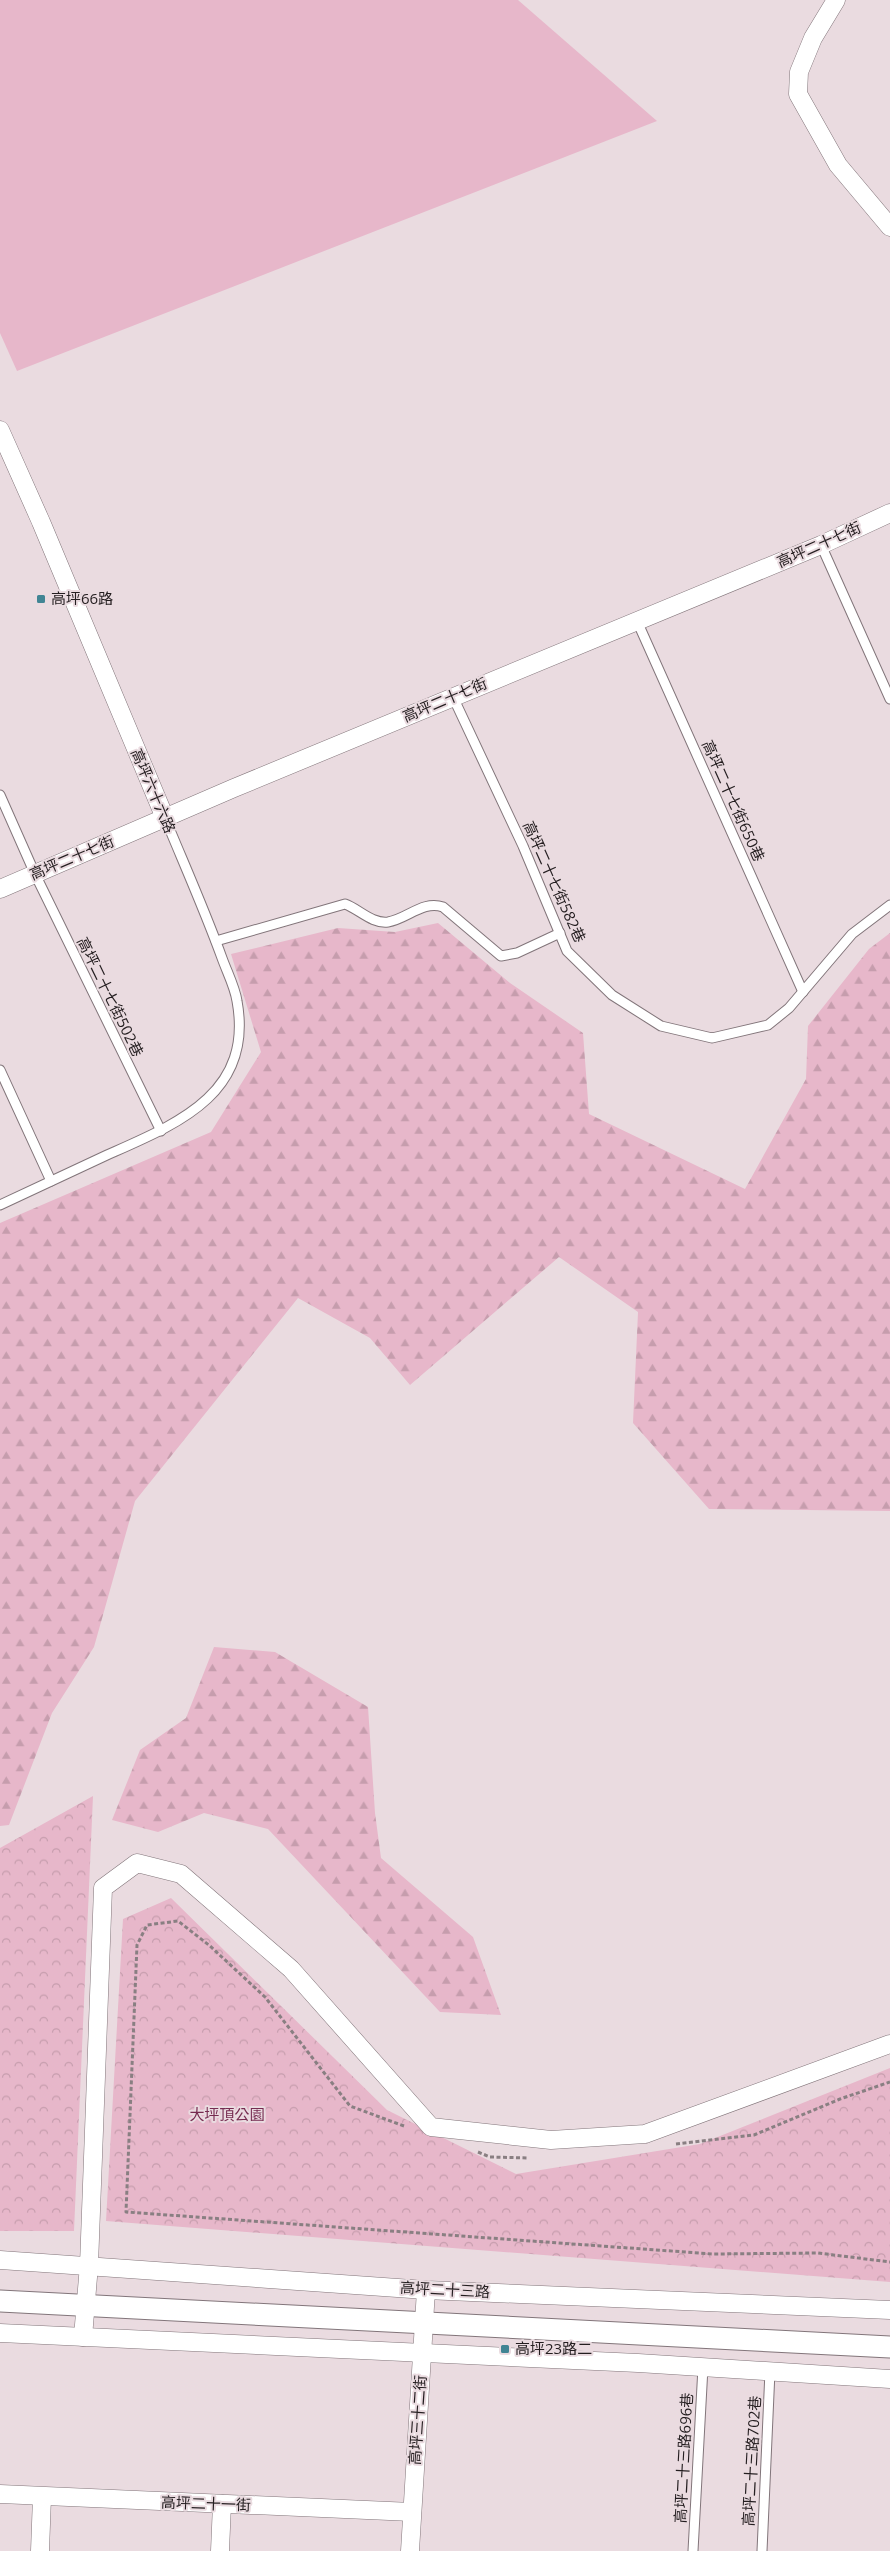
<svg xmlns="http://www.w3.org/2000/svg" width="890" height="2551" viewBox="0 0 890 2551" font-family="'Open Sans','Noto Sans TC',sans-serif">
<defs>
<pattern id="forest-firs" width="22" height="20" patternUnits="userSpaceOnUse" patternTransform="scale(1.25)"><rect width="22" height="20" fill="#e7b7ca"/><path d="M5 1l3.5 6h-7zM16 11l3.5 6h-7z" fill="#c69dad"/></pattern>
<pattern id="park-crowns" width="20" height="18" patternUnits="userSpaceOnUse" patternTransform="scale(1.25)"><rect width="20" height="18" fill="#e7b7ca"/><path d="M2 6a3 3 0 1 1 6 0M12 15a3 3 0 1 1 6 0" fill="none" stroke="#c69dad"/></pattern>
</defs>
<rect width="100%" height="100%" fill="#eadbe0"/>
<!-- grass -->
<polygon fill="#e7b7ca" points="0,0 518,0 657,121 17,371 0,333"/>
<!-- forest -->
<g fill="url(#forest-firs)">
<polygon points="438,923 510,983 583,1033 589,1114 745,1189 806,1079 808,1026 869,949 890,933 890,1511 709,1509 633,1423 638,1312 559,1257 410,1385 370,1338 298,1298 135,1501 94,1647 52,1713 9,1825 0,1826 0,1223 211,1132 261,1052 231,954 338,928 395,932"/>
<polygon points="214,1647 275,1652 368,1707 375,1813 381,1858 473,1937 501,2015 440,2012 268,1829 204,1813 158,1832 112,1820 140,1750 186,1718"/>
</g>
<!-- park -->
<g fill="url(#park-crowns)">
<polygon points="93,1796 74,2231 0,2231 0,1848"/>
<polygon points="171,1898 387,2110 516,2174 700,2144 890,2068 890,2282 106,2221 123,1919"/>
</g>
<g fill="none" stroke-linecap="round" stroke-linejoin="round">
<defs>
<g id="service">
<polyline points="821,545 890,699"/>
<polyline points="637,621 803,992"/>
<polyline points="453,697 523,846 567,951 612,995 661,1026 712,1038 768,1025 789,1008 852,934 890,905"/>
<polyline points="0,795 35,874 161,1131"/>
<path d="M216 941 345 904C359 909 372 924 388 922 407 919 423 900 443 907L501 956 517 953 560 933"/>
<polyline points="0,1070 51,1181"/>
<path d="M0 1205C36 1188 71 1172 107 1155 177 1124 254 1094 237 1001 235 987 227 972 222 958 205 911 184 864 165 818"/>
<polyline points="693,2551 703,2367"/>
<polyline points="762,2551 770,2371"/>
</g>
<g id="minor">
<polyline points="836,0 813,38 799,72 798,94 838,165 890,227"/>
<polyline points="0,430 41,522 165,818"/>
<polyline points="0,889 234,788 821,545 890,513"/>
<polyline points="0,2260 426,2290 890,2310"/>
<polyline points="0,2333 638,2363 890,2379"/>
<polyline points="83,2337 89,2265 103,1888 137,1863 181,1874 291,1969 431,2127 551,2140 645,2134 890,2044"/>
<polyline points="0,2494 412,2512"/>
<polyline points="40,2551 42,2497"/>
<polyline points="220,2551 222,2504"/>
<polyline points="410,2551 426,2290"/>
</g>
<polyline id="tertiary" points="0,2301 890,2347"/>
</defs>
<!-- service casing -->
<use href="#service" stroke="#82757a" stroke-width="11"/>
<!-- minor casing -->
<use href="#minor" stroke="#82757a" stroke-width="19"/>
<!-- tertiary casing -->
<use href="#tertiary" stroke="#82757a" stroke-width="23"/>
<!-- path -->
<g stroke="#897f82" stroke-width="3" stroke-dasharray="4 2.5" stroke-linecap="butt">
<polyline points="404,2126 350,2106 265,1997 210,1946 178,1921 147,1925 137,1945 126,2212 713,2254 818,2253 890,2262"/>
<polyline points="676,2144 754,2135 840,2099 890,2082"/>
<polyline points="478,2152 490,2157 528,2158"/>
</g>
<!-- service -->
<use href="#service" stroke="#fff" stroke-width="9"/>
<!-- minor -->
<use href="#minor" stroke="#fff" stroke-width="18"/>
<!-- tertiary -->
<use href="#tertiary" stroke="#fff" stroke-width="21"/>
</g>
<!-- markers -->
<g fill="#418594" stroke="#eadbe0" stroke-width="2">
<rect x="36" y="594" width="10" height="10" rx="2.5"/>
<rect x="500" y="2344" width="10" height="10" rx="2.5"/>
</g>
<g text-anchor="middle" stroke-width="4" stroke-linejoin="round" paint-order="stroke">
<!-- street labels -->
<g font-size="15" fill="#241e20" stroke="#eadbe0">
<text transform="translate(819 545) rotate(-24)" y="5">高坪二十七街</text>
<text transform="translate(445 700) rotate(-23)" y="5">高坪二十七街</text>
<text transform="translate(153 791) rotate(67)" y="5">高坪六十六路</text>
<text transform="translate(733 801) rotate(66)" y="5">高坪二十七街650巷</text>
<text transform="translate(72 858) rotate(-23)" y="5">高坪二十七街</text>
<text transform="translate(554 882) rotate(66)" y="5">高坪二十七街582巷</text>
<text transform="translate(110 997) rotate(64)" y="5">高坪二十七街502巷</text>
<text transform="translate(445 2290) rotate(3)" y="5">高坪二十三路</text>
<text transform="translate(418 2420) rotate(-86)" y="5">高坪三十二街</text>
<text transform="translate(684 2458) rotate(-87)" y="5">高坪二十三路696巷</text>
<text transform="translate(752 2461) rotate(-87)" y="5">高坪二十三路702巷</text>
<text transform="translate(206 2504) rotate(2)" y="5">高坪二十一街</text>
</g>
<!-- poi labels -->
<g font-size="15" fill="#241e20" stroke="#eadbe0" text-anchor="start">
<text x="51" y="604">高坪66路</text>
<text x="515" y="2354">高坪23路二</text>
</g>
<!-- park labels -->
<g font-size="15" fill="#762b50" stroke="#eadbe0">
<text x="227" y="2120">大坪頂公園</text>
</g>
</g>
</svg>
